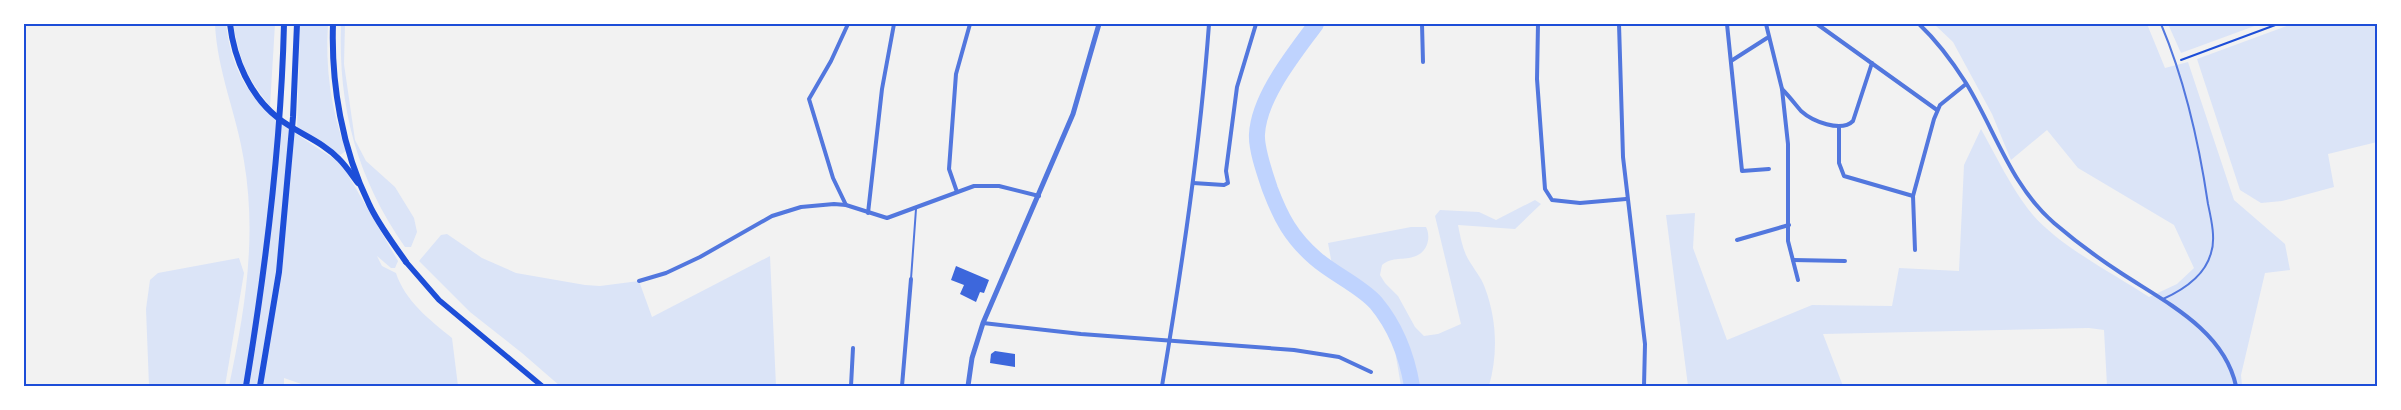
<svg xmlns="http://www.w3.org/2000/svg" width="2401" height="410" viewBox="0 0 2401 410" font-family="'Nunito Sans',sans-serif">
<rect width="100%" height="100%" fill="#f2f2f2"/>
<!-- green -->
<g fill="#dbe4f7">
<path d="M215 24H226C235 100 277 122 336 160L344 168 398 261 395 268H391L377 256 382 266 396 273C405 301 430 320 452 338L458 386H307L284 378V386H229C245 310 257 238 244 161 237 115 217 71 215 24Z"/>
<path d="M233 24H275L270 106C246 77 240 60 233 24Z"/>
<path d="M300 24H328C325 67 331 111 346 151L340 155 297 128Z"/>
<path d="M341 24H345L344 64 355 140 366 161 395 187 414 218 417 232 411 247H405C357 178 338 108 341 24Z"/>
<path d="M1934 24H2147L2165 68 2188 62 2234 200 2285 244 2290 270 2265 273 2241 375 2242 386H2107L2104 330 2089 328 1823 334 1843 386H1688L1666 215 1695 213 1693 248 1727 340 1812 305 1892 306 1899 268 1959 271 1964 165 1981 129C1996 156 2010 185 2028 209 2055 244 2111 272 2149 297L2177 284 2194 268 2174 225 2078 168 2047 130 2011 160 1992 114 1953 42Z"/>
<polygon points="2168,24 2260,24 2181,53"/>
<polygon points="2292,24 2377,24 2377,142 2328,154 2334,187 2282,201 2261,203 2240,190 2197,59"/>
<path d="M1535 200 1541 204 1515 229 1458 225C1460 235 1462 246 1466 255 1471 266 1481 276 1485 288 1497 320 1498 354 1489 386H1401L1394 345 1373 308 1363 296 1335 281 1328 243 1411 227H1426C1431 237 1428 251 1416 256 1403 261 1393 256 1382 265L1380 275 1385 283 1398 296 1415 327 1424 336 1438 334 1461 324 1435 216 1440 210 1479 212 1496 220Z"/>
<polygon points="447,234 482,258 516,273 585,285 600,286 639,281 652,317 770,256 776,386 560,386 522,353 470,312 419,261 441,235"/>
<polygon points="239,258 244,273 225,386 149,386 146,309 150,280 158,273"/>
</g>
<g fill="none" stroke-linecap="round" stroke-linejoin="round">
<!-- river -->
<path stroke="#bfd3fe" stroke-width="16" d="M1316 24C1295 53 1259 96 1257 134 1256 149 1265 174 1270 189 1281 218 1291 237 1315 258 1333 274 1361 286 1376 303 1396 327 1407 357 1412 386"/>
</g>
<!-- building -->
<g fill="#3d67dc">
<polygon points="956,266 989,280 984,293 980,292 976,302 960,294 964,285 951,280"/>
<polygon points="995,351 1015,354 1015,367 990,363 991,354"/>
</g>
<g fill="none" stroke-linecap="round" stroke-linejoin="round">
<!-- path -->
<polyline stroke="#1d4ed8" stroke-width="2" points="2181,60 2278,24"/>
<!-- service -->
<g stroke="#5277de" stroke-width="2">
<path d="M2161 24C2185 81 2199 143 2208 204 2211 218 2216 239 2211 253 2205 276 2183 290 2163 299"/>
<polyline points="911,279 916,209"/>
</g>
<!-- minor -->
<g stroke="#5277de" stroke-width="4">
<polyline points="1422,24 1423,62"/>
<polyline points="1538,24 1537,79 1545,189 1552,200 1580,203 1626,199"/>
<polyline points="1619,24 1623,157 1645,344 1644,386"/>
<polyline points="1727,24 1742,171 1769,169"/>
<polyline points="1766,24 1782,89 1788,144 1788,241 1798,280"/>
<polyline points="1817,24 1937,110"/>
<path d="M1919 24C1937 41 1952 61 1966 83 1995 130 2011 186 2054 223 2075 241 2098 258 2121 273 2165 302 2224 330 2236 386"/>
<polyline points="1731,61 1767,38"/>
<path d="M1782 89C1789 96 1795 104 1801 111 1812 121 1841 133 1853 121L1872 63"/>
<polyline points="1839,126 1839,163 1844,176 1913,196"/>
<polyline points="1193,183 1224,185 1228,183 1226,171 1237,87 1256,24"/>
<polyline points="957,192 949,169 956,74 970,24"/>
<polyline points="846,205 833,178 809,99 831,61 848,24"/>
<polyline points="868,213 882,89 894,24"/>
<polyline points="1737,240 1789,225"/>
<polyline points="1915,250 1913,196 1934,119 1940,105 1966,84"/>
<polyline points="1793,260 1845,261"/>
<polyline points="639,281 666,273 700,257 772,216 801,207 834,204 846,205 887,218 974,186 999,186 1039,196"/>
<polyline points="983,323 1081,334 1294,350 1339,357 1371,372"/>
<polyline points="851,386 853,348"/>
<polyline points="902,386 911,279"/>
<path d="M1162 386C1182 266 1200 146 1209 24"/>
</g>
<!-- tertiary -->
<polyline stroke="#5277de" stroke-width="5" points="968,386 972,358 983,323 1073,114 1099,24"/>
<!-- secondary -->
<polyline stroke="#1d4ed8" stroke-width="5.5" points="406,262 439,300 542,386"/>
<!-- trunk -->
<g stroke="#1d4ed8" stroke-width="6">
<path d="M230 24C234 59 250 96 278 118 297 133 322 141 339 159 346 166 352 175 358 183"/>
<path d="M333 24C331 84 342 149 369 204 378 224 393 243 406 262"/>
<path d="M246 386C266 266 281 146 284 24"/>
<polyline points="260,386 279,272 293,117 297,24"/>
</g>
</g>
<!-- border -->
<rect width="2401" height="410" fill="none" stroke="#ffffff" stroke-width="50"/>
<rect x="25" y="25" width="2351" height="360" fill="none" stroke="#1d4ed8" stroke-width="2"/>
</svg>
